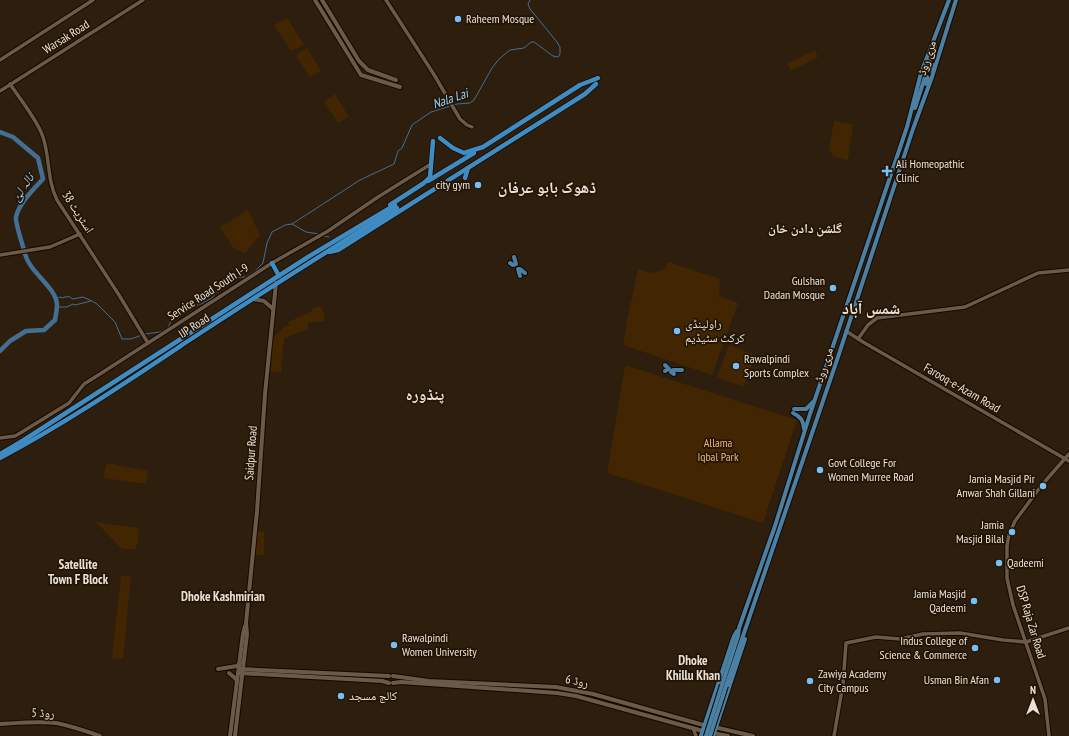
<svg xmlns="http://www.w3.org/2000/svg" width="1069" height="736" viewBox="0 0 1069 736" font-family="'PT Sans Narrow','Noto Naskh Arabic',sans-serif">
<rect width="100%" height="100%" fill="#2d1e0e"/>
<!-- green -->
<g fill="#422602">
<polygon points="287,18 304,45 291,51 274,25"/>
<polygon points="307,48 321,71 310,77 296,55"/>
<polygon points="815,50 818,57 791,71 787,64"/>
<polygon points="335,94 349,117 338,123 324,101"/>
<polygon points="834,121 853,124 848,160 834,157 829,150"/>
<polygon points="248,210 260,235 245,253 234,249 220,227"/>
<polygon points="668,262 720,279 719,296 738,303 712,375 623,345 628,316 638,269 652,273 665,269"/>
<polygon points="321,306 324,315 324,321 308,323 308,329 284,338 281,373 267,371 270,335 275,336 283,328 289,326 288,322 312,311 312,308"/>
<polygon points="729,345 755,355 744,387 717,377"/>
<polygon points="625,365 797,420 763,523 607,473"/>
<polygon points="107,463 148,471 146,484 103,478"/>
<polygon points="96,522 139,528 138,543 135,549 122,549"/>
<polygon points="257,532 264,532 264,555 255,555"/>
<polygon points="121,576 131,576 123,659 112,658"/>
</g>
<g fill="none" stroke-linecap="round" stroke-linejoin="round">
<!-- stream -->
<g stroke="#436f92" stroke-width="1">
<polyline points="292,224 306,232 319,234"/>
<polyline points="324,236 329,237"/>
<polyline points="55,299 60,297 63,298 64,297 67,297 68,296 73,299 83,297 92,301 97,304 115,322 122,339 131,339 142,335"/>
<polyline points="57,307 67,307 73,304 75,305 91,301"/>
<path d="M145 334 160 332 168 328C172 318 180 299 193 306L201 304 212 298 218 290 231 278 246 277 255 271 263 263 267 243 272 232 285 225 292 224 360 180 394 164 398 151 402 148 412 125 431 112 457 104 470 103 474 100 492 68 499 59 510 50 524 48 531 42H534L553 56 558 57 560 54V47L557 42 530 9 528 4 530 0"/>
</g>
<!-- river -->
<g stroke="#436f92" stroke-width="4.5">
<path d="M0 132 13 137 38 158 43 179C34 189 19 203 16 217 15 222 22 243 24 250"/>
<path d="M0 351 10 341 26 331 44 330 55 320C56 315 57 309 57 304 55 286 30 273 25 254"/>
</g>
<defs>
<g id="tertiary">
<polyline points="386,0 433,73 460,119 467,125 472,127"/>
<polyline points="0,60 93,0"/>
<path d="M10 84C20 99 38 121 43 137 50 158 47 180 57 200L119 295 148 343"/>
<polyline points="0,91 143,0"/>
<polyline points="0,255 50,247 80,234"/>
<polyline points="846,331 863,342 1069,461"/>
<polyline points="858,339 868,325 877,318 965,307 1038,273 1069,270"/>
<polyline points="0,438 15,436 22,432 69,403 84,384 100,374 272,263 328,231 378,197 431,164"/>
<polyline points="693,728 696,736"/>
<polyline points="834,736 843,684 846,643 876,637 900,639 923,634 960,633 1003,640 1026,642 1069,628"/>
<polyline points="1049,736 1045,699 1013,605 1007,578 1007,546 1009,535 1015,521 1041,486 1069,454"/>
</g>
<g id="secondary">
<polyline points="315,0 361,75 400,87"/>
<polyline points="322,0 359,61 368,70 396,80"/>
<polyline points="253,299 264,301 273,309"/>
<polyline points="218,669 237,666 240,663"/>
<polyline points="239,669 389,676"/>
<polyline points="229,673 236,679 237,682"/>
<polyline points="239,673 382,681 389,683"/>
<polyline points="393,676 429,681 556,687 593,694 707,726"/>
<polyline points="393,683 401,682 557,693 576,696 703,731 728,736"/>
<path d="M0 724C18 723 38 721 56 723 71 726 86 731 100 736"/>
<polyline points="714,727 753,736"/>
<polyline points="230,736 243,634 245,626"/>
<polyline points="235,736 247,634 246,623 257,511 265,394 276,283"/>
</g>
<g id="primary">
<polyline points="933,65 931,70 929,71 927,69 935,46"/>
<polyline points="915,108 925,77 927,77 928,79 926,84"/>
<polyline points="510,263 513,265 516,264 514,257"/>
<polyline points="520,276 518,269 520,269 525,273"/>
<polyline points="665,371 669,369 665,365"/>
<polyline points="674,374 671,372 673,370 682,370"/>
<polyline points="794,409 806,409 814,401"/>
<path d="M793 413C801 417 803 420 804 429"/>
<polyline points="722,685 738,636 739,628 775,526 810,414 907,127 921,73 949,0"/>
<polyline points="726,686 838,357 913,129 932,77 956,0"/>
<polyline points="701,736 734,636 737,631"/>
<polyline points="713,736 745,639"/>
</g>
<g id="trunk">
<polyline points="440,138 453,148 464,153 483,147 580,85 598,78"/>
<polyline points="465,178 468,168"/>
<polyline points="428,181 474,153"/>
<polyline points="390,205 424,183 430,177 433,141"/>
<polyline points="329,252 338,250 585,94 596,84"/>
<polyline points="272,263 279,276"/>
<polyline points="0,454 24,440 308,257 395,205"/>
<path d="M0 458C64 424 125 383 185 343 255 297 326 252 397 208"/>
</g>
</defs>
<!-- tertiary casing -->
<use href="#tertiary" stroke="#150800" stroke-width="5.5"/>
<!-- secondary casing -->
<use href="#secondary" stroke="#150800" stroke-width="6"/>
<!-- primary casing -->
<use href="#primary" stroke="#150800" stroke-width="6"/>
<!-- trunk casing -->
<use href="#trunk" stroke="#150800" stroke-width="6"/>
<!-- tertiary -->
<use href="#tertiary" stroke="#6c5a48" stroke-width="3.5"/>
<!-- secondary -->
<use href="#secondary" stroke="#6c5a48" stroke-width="4"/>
<!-- primary -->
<use href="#primary" stroke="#4a80a3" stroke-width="4"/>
<!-- trunk -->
<use href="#trunk" stroke="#3f8cc2" stroke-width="4.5"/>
<defs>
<g id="primary-bridge">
<polyline points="706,736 722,685"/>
<polyline points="710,736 726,686"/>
</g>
</defs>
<!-- primary-bridge casing -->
<use href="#primary-bridge" stroke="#150800" stroke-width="6" stroke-linecap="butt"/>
<!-- primary-bridge -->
<use href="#primary-bridge" stroke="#4a80a3" stroke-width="4"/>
</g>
<!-- markers -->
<g fill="#78bff8" stroke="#231505" stroke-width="1.5">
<circle cx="458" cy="19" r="4"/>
<path d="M885 165h4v4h4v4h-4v4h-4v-4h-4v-4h4z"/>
<circle cx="478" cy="185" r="4"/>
<circle cx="833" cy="288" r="4"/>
<circle cx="677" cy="331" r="4"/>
<circle cx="736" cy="366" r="4"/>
<circle cx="820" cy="470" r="4"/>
<circle cx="1043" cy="486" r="4"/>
<circle cx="1012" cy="532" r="4"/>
<circle cx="999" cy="563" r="4"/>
<circle cx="974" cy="601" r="4"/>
<circle cx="394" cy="645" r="4"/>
<circle cx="975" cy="648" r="4"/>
<circle cx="997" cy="680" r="4"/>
<circle cx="810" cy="681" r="4"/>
<circle cx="341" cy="696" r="4"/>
</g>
<g text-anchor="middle" stroke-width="3.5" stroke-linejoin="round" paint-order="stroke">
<!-- poi labels -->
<g font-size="12" fill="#ebe1d7" stroke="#231505" text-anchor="start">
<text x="466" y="23">Raheem Mosque</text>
<text x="896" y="168">Ali Homeopathic<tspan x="896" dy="14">Clinic</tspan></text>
<text x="470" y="189" text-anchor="end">city gym</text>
<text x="825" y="285" text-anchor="end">Gulshan<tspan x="825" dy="14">Dadan Mosque</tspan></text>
<text x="685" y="328">راولپنڈی<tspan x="685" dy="14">کرکٹ سٹیڈیم</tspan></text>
<text x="744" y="363">Rawalpindi<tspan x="744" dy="14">Sports Complex</tspan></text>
<text x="828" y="467">Govt College For<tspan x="828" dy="14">Women Murree Road</tspan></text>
<text x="1035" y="483" text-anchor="end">Jamia Masjid Pir<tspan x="1035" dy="14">Anwar Shah Gillani</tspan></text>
<text x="1004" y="529" text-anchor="end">Jamia<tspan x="1004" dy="14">Masjid Bilal</tspan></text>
<text x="1007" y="567">Qadeemi</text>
<text x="966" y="598" text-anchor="end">Jamia Masjid<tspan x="966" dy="14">Qadeemi</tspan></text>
<text x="402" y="642">Rawalpindi<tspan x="402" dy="14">Women University</tspan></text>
<text x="967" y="645" text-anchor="end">Indus College of<tspan x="967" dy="14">Science &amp; Commerce</tspan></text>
<text x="818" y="678">Zawiya Academy<tspan x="818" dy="14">City Campus</tspan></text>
<text x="989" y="684" text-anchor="end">Usman Bin Afan</text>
<text x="349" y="700">کالج مسجد</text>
</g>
<!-- street labels -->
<g font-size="12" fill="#ebe1d7" stroke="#231505">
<text transform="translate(66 37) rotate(-32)" y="4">Warsak Road</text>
<text transform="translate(927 58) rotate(-72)" y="4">مری روڈ</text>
<text transform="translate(78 212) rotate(57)" y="4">اسٹریٹ 38</text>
<text transform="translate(208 292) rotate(-33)" y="4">Service Road South I-9</text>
<text transform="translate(194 326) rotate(-33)" y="4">IJP Road</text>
<text transform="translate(824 365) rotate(-72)" y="4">مری روڈ</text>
<text transform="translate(962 388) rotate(30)" y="4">Farooq-e-Azam Road</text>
<text transform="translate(251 453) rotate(-86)" y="4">Saidpur Road</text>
<text transform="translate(1031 622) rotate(73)" y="4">DSP Raja Zar Road</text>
<text transform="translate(577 681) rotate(11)" y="4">روڈ 6</text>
<text transform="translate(43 713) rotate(3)" y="4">روڈ 5</text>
</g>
<!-- park labels -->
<g font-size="12" fill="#efb676" stroke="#231505">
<text x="718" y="447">Allama<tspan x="718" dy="14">Iqbal Park</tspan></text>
</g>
<!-- water labels -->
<g font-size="13" font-style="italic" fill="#9cd2fe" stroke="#231505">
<text transform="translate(450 98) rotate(-19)" y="5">Nala Lai</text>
<text transform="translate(22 187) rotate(-56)" y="5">نالہ لئ</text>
</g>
<!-- neighbourhood labels -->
<g font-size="13" font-weight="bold" fill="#ebe1d7" stroke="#231505">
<text x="805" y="233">گلشن دادن خان</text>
<text x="78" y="569">Satellite<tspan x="78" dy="15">Town F Block</tspan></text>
<text x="223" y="601">Dhoke Kashmirian</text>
<text x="693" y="665">Dhoke<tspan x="693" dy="15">Khillu Khan</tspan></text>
</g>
<!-- district labels -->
<g font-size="16" font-weight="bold" fill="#ebe1d7" stroke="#231505">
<text x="547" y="193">ڈھوک بابو عرفان</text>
<text x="871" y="314">شمس آباد</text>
<text x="425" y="400">پنڈورہ</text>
</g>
</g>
<!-- north arrow -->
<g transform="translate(1033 700)" stroke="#231505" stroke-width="3" paint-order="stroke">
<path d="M0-3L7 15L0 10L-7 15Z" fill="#ebe1d7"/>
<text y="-6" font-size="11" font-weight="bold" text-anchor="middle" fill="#ebe1d7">N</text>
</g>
</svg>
